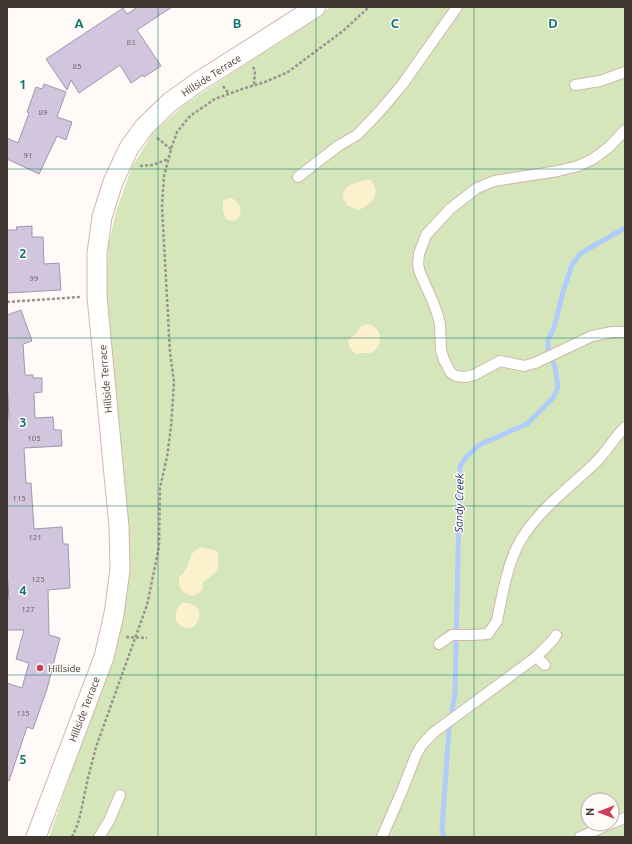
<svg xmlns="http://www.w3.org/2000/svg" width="632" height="844" viewBox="0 0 632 844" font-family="Ubuntu,sans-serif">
<rect width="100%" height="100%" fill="#fff9f7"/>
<!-- green -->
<path fill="#d6e6bb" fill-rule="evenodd" d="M331 7H625V837H49L121 629 129 574 127 512 118 434 106 287 108 247 116 211 132 167 152 134 184 105ZM588 800H612V824H588Z"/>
<!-- sand -->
<g fill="#fbf1cc">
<path d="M367 180H371C382 193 372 204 359 210L348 206 343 198C342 185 356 182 367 180Z"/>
<path d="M231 198C248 205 240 229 225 218L223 211V202L226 199Z"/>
<path d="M369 324C383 329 384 345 371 353H362L355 354 350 348 348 342 350 338 356 334 361 326Z"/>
<path d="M202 547 217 551C221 570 217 572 203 582 204 590 200 592 194 596 183 594 178 590 179 578 182 575 185 571 187 567 192 556 189 553 202 547Z"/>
<path d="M182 603C199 601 206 617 192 628 175 630 170 614 182 603Z"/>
</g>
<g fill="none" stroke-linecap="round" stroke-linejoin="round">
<!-- stream -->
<polyline stroke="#b0ccfb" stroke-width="5" points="444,837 442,829 449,729 455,694 460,466 467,456 479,445 527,424 553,398 558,387 555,367 548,348 548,340 554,328 563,292 572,265 581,253 625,228"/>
</g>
<!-- building -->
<g fill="#d1c6dd" stroke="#a197ad">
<polygon points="138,7 172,7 137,30 161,66 144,77 143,75 131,83 120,65 79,93 71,80 67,90 46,59 123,8 127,14"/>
<polygon points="44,84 66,92 57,117 72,122 66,140 57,136 39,174 7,159 7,138 18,143 29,113 27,112 36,87 42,89"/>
<polygon points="32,226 32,237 43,237 44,264 59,263 61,290 7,293 7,230 17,230 16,227"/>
<polygon points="21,310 32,341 23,344 25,375 33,375 33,378 42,378 42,392 34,393 35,418 53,417 54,430 61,430 62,446 24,448 26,483 31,483 34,529 62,527 63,544 68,544 70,588 48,590 49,635 60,638 47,689 33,729 27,727 9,781 7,780 7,683 22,688 29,663 16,659 24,630 7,630 7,600 9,600 7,569 7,419 9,419 7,380 7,315"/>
</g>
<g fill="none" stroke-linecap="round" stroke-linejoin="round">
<defs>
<g id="lane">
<polyline points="575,85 600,81 625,72"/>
<polyline points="625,130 609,147 593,159 578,166 558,171 494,181 477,188 450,209 426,235 419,254 418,264 420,273 433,302 437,313 440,324 441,350 444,360 451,373 456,376 465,377 474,375 500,361 524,366 535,363 592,336 612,332 625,332"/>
<polyline points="298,177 338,146 357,135 380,111 402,85 457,7"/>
<path d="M439 644 452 635H471L488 634 497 621C502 597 506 570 517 547 534 513 567 490 594 464 605 454 614 438 625 427"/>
<polyline points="536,657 545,665"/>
<polyline points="612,823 625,818"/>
<polyline points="99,837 109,821 120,795"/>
<polyline points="382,837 402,791 416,755 421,746 433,733 536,657 553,640 556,635"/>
<polyline points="580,837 610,824"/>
</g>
<polyline id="street" points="36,837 104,657 114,614 117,592 120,569 119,527 97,296 97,253 102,217 113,182 129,148 144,127 170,102 198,82 316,7"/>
</defs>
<!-- lane casing -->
<use href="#lane" stroke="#d1b7ab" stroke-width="12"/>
<!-- street casing -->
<use href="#street" stroke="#d1b7ab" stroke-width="21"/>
<!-- path -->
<g stroke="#9b9390" stroke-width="2.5" stroke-dasharray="3 2" stroke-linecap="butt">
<polyline points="253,67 255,71 254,85"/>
<polyline points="223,86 229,94"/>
<polyline points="157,138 171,149"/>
<polyline points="140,166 153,165 168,159"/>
<polyline points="7,302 80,297"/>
<polyline points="126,637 147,638"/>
<polyline points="72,837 77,826 80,816 88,778 96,747 147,605 159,547 160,488 167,457 171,427 174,382 170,352 162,207 164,176 172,146 177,132 190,116 215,99 242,89 265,82 288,72 343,31 369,7"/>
</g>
<!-- lane -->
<use href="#lane" stroke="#fff" stroke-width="10"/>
<!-- street -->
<use href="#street" stroke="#fff" stroke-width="19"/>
</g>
<!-- grid -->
<path fill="none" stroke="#0f766e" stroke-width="1" stroke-opacity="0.55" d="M158 7V837M316 7V837M474 7V837M7 169H625M7 338H625M7 506H625M7 675H625"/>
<!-- markers -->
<circle fill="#cd3d55" stroke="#fff9f7" stroke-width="1.5" cx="40" cy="668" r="4"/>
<g text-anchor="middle" stroke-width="3" stroke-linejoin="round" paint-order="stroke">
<!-- number labels -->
<g font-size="8" fill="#655b5d">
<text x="131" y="45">83</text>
<text x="77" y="69">85</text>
<text x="43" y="115">89</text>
<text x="28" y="158">91</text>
<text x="34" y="281">99</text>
<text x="34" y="441">105</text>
<text x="19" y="501">115</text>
<text x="35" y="540">121</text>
<text x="38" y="582">125</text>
<text x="28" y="612">127</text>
<text x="23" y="716">135</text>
</g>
<!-- street labels -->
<g font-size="10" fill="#413732" stroke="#fff9f7">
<text transform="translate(211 75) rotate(-33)" y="4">Hillside Terrace</text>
<text transform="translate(105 379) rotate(-95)" y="4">Hillside Terrace</text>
<text transform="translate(84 709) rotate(-69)" y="4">Hillside Terrace</text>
</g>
<!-- poi labels -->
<g font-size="10" fill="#413732" stroke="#fff9f7" text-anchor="start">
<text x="48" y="672">Hillside</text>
</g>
<!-- water labels -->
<g font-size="11" font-style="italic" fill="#08285d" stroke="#fff9f7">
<text transform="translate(459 503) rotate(-89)" y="4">Sandy Creek</text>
</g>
</g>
<g font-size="13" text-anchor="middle" font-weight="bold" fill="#0f766e" stroke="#fff9f7" stroke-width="3" stroke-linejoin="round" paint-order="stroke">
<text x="79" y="28">A</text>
<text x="237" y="28">B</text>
<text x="395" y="28">C</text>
<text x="553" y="28">D</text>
<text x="23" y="89">1</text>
<text x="23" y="258">2</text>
<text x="23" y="427">3</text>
<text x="23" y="595">4</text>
<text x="23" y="764">5</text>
</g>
<!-- border -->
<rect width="632" height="844" fill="none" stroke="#413732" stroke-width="16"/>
<!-- north arrow -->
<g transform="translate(600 812) rotate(270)"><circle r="19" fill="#fff9f7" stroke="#b3aba8"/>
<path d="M0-3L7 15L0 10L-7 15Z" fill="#cd3d55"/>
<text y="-6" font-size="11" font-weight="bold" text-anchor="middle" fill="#413732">N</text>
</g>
</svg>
